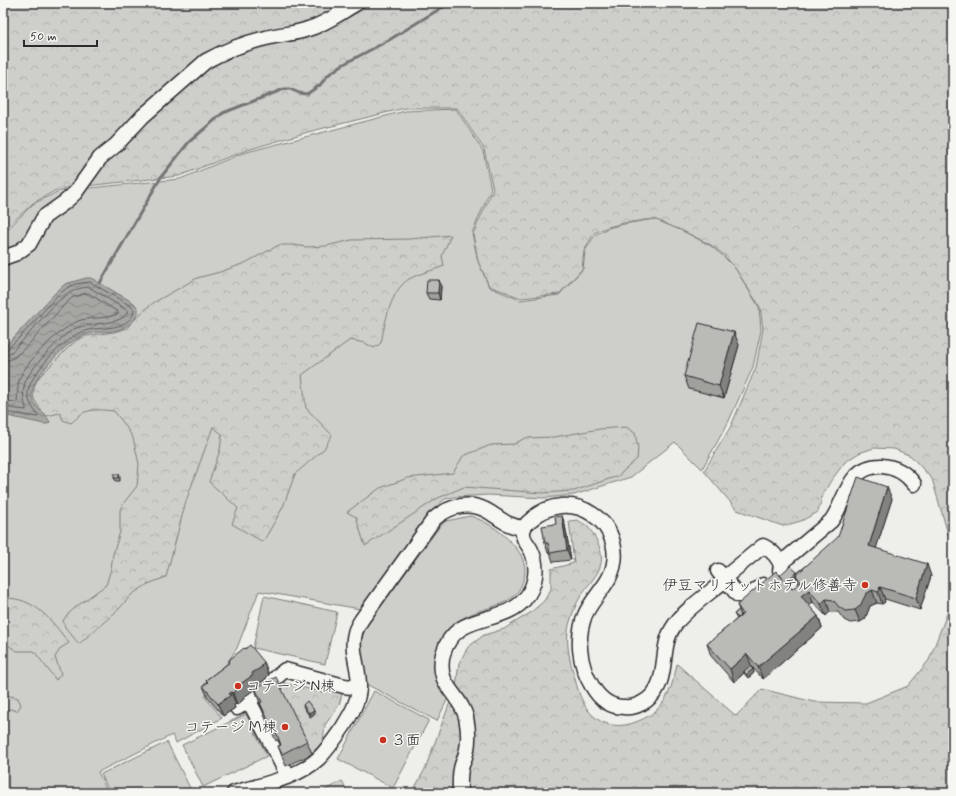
<svg xmlns="http://www.w3.org/2000/svg" width="956" height="796" viewBox="0 0 956 796" font-family="Mynerve,'Klee One',sans-serif">
<defs>
<pattern id="forest-crowns" width="20" height="18" patternUnits="userSpaceOnUse"><rect width="20" height="18" fill="#cececa"/><path d="M2 6a3 3 0 1 1 6 0M12 15a3 3 0 1 1 6 0" fill="none" stroke="#b1b1ae"/></pattern>
<pattern id="water-waves" width="16" height="10" patternUnits="userSpaceOnUse"><rect width="16" height="10" fill="#a6a6a3"/><path d="M0 5q4-4 8 0t8 0" fill="none" stroke="#878785"/></pattern>
</defs>
<rect width="100%" height="100%" fill="#eeeeea"/>
<filter id="ink" filterUnits="userSpaceOnUse"><feTurbulence type="fractalNoise" baseFrequency=".025" numOctaves="2"/><feDisplacementMap in="SourceGraphic" scale="8" xChannelSelector="R" yChannelSelector="G"/><feConvolveMatrix kernelMatrix="1 2 1 2 8 2 1 2 1" color-interpolation-filters="sRGB"/></filter>
<g filter="url(#ink)">
<!-- grass -->
<g fill="#cececa" stroke="#7c7c7a">
<polygon points="456,109 483,151 491,189 472,233 478,261 489,287 520,300 559,295 583,269 585,251 595,235 608,228 624,224 654,219 683,231 711,246 723,256 735,268 759,307 761,330 753,367 728,423 702,469 675,442 631,477 574,495 544,498 488,495 454,497 445,499 427,515 360,609 259,591 237,648 205,697 222,718 176,743 172,735 98,772 108,793 3,793 3,234 33,204 59,191 180,179 243,153 405,111"/>
<path d="M470 516C488 521 506 535 517 549 523 557 527 568 524 577 517 610 484 604 462 619 447 629 440 641 437 659 434 675 438 685 448 698L437 721 364 683C362 661 356 644 368 624L440 526 446 521Z"/>
<polygon points="264,596 337,612 325,664 253,648"/>
<polygon points="374,691 429,720 393,788 338,759"/>
<polygon points="246,714 267,756 203,787 182,745"/>
<polygon points="167,742 191,790 184,793 110,793 101,774"/>
<polygon points="342,781 348,793 319,793"/>
</g>
<!-- forest -->
<g fill="url(#forest-crowns)" stroke="#7c7c7a">
<polygon points="3,3 953,3 953,551 932,479 911,456 894,449 874,448 859,453 845,462 830,482 822,497 818,512 801,521 783,526 737,510 704,471 731,426 756,367 763,329 760,307 735,268 724,255 711,245 683,231 654,219 624,223 608,227 594,233 584,251 582,269 559,294 521,298 489,286 478,261 473,234 493,189 484,149 457,108 405,108 308,132 244,151 179,176 58,189 33,203 3,231"/>
<path d="M451 235 442 256 444 266C432 271 419 273 409 279 390 291 385 323 381 343L374 348 365 343 350 340 302 375 306 408 332 435 324 449 295 474 283 507 263 542 232 524 238 508 209 482 220 450 222 434 213 427 186 501 166 577 148 584 131 595 119 609 79 644 65 627 63 621 66 616 77 606 106 585 111 569 113 554 120 532V510L123 504 137 486 139 464 133 438 125 425 114 411C103 410 91 408 81 414 78 417 75 420 71 423L63 420 60 413 47 416 41 410 34 399 33 393 35 385 39 377 70 346 77 340 86 336 114 332 127 328 139 315 153 303 197 278 220 272 245 263 279 245H294L306 247 326 246 352 240 410 239Z"/>
<polygon points="626,427 635,433 638,448 637,459 618,476 574,491 542,493 464,487 438,498 365,546 356,517 347,512 380,488 408,478 453,473 463,456 491,445 514,444 525,438 554,437 600,429"/>
<path d="M578 520C580 522 583 523 586 525 594 532 604 552 601 563 599 575 588 584 582 594 576 603 572 614 569 625 565 642 570 662 575 679 577 686 579 695 583 702 593 722 612 730 633 723 664 713 671 693 677 664L736 716 762 689 814 702 866 703 908 686 929 660 953 598V793H412L425 769 456 686 459 663 468 647 484 635 504 629 530 613 544 601 551 589V569L574 563 569 521Z"/>
<path d="M3 598C35 597 51 620 69 643L61 648 55 657 61 674 56 680 34 651H17L3 642Z"/>
<polygon points="280,678 284,683 326,693 328,688 343,690 339,705 325,725 323,742 312,753 281,689 259,700"/>
<polygon points="3,694 18,698 21,705 17,711 10,709 3,711"/>
</g>
<!-- water -->
<path fill="url(#water-waves)" stroke="#757573" d="M86 278H91L134 303 138 308V314C120 341 101 325 78 338 67 343 37 374 34 385 32 389 31 396 33 400 36 409 46 414 50 422L48 424H44L3 415V348L17 334 56 292 65 284Z"/>
<g fill="none" stroke-linecap="round" stroke-linejoin="round">
<!-- shore -->
<g stroke="#5c5c5b" stroke-width="1">
<path d="M3 350 7 349 20 337 58 295 67 288 75 284 90 282 131 306 134 310C134 316 128 322 123 324 111 330 97 327 84 331 67 336 28 375 28 393 28 402 33 408 38 415V417L3 412"/>
<path d="M3 355C10 355 14 350 18 345 38 327 60 287 89 287L128 311C122 327 88 321 72 330 60 338 29 369 25 383 23 389 23 395 24 401 25 405 26 406 26 410L3 407"/>
<path d="M3 361 9 360 15 357 29 344 66 303 73 297 88 293 118 312V314C106 319 93 317 81 320 62 326 25 362 19 380 17 388 18 395 17 402L3 401"/>
</g>
<!-- stream -->
<polyline stroke="#757573" stroke-width="3" points="100,283 161,177 189,142 223,113 284,89 290,89 299,93 307,94 320,85 328,75 342,65 389,40 441,8 453,3"/>
<defs>
<g id="minor">
<path d="M3 258 17 253 29 244 44 217 65 202 75 193 100 158 116 145 143 116 206 61C224 51 245 43 266 38 280 34 295 34 308 29 326 24 341 12 357 3"/>
<path d="M781 563 831 521C847 500 847 465 882 466 896 467 906 473 914 484"/>
<polyline points="718,571 738,595 749,596 763,585"/>
<path d="M724 578 763 546C773 551 779 558 782 568L780 570"/>
<polyline points="249,701 288,776"/>
<polyline points="237,708 249,701 285,670 344,686 359,688"/>
<path d="M234 793C261 785 298 778 319 758 328 749 336 737 343 727 351 714 358 703 359 688 360 669 350 651 355 633 356 628 359 624 362 619L434 519C450 505 472 500 491 513 503 521 508 526 524 528"/>
<path d="M460 793C460 784 459 774 462 765 464 760 466 755 467 749 469 739 468 727 466 717 460 693 435 686 443 654 455 611 500 626 524 600 536 586 539 567 531 550 528 544 522 539 523 532 523 527 528 522 532 519 548 504 573 501 592 514 613 527 621 555 609 578 602 591 591 601 585 615 576 638 579 665 592 686 599 698 609 707 624 707 632 708 640 705 647 700 671 682 658 648 674 626 683 611 711 592 725 580"/>
</g>
</defs>
<!-- minor casing -->
<use href="#minor" stroke="#2b2b2b" stroke-width="17"/>
<!-- minor -->
<use href="#minor" stroke="#f6f6f2" stroke-width="14"/>
</g>
<!-- wall -->
<g fill="#a0a09d" stroke="#2b2b2b" fill-rule="evenodd">
<polygon points="439,280 441,286 440,300 429,299 426,293"/>
<polygon points="739,345 724,398 689,389 684,376"/>
<polygon points="119,474 120,477 120,481 116,481 114,478"/>
<path d="M892 499 876 548 931 576 920 610 885 599 884 600 885 602 882 604 877 603 870 606 865 619 860 622 850 623 844 620 838 612H830L826 616 813 602 809 606 818 616 822 628 763 679 752 667H751L753 669 754 673 748 678 744 673 734 682 711 656 707 644 737 619 734 614 739 610 737 605 780 575 797 573ZM796 577 799 584 792 589 788 584Z"/>
<polygon points="562,516 565,525 571,560 553,562 550,552 548,553 545,543"/>
<polygon points="245,649 264,662 269,675 266,678 266,679 257,685 258,686 307,741 312,754 286,766 283,759 278,746 281,745 278,740 276,741 264,715 255,689 244,697 244,699 237,705 236,704 234,705 235,708 223,716 208,698 203,686 207,683 206,680 230,662 229,660"/>
<polygon points="303,705 314,710 315,713 310,717 304,708"/>
</g>
<!-- shaded-wall -->
<g fill="#828280" stroke="#2b2b2b">
<polygon points="439,280 441,286 440,300 438,293"/>
<polygon points="734,332 739,345 724,398 719,386"/>
<polygon points="887,487 892,499 873,558 869,546"/>
<polygon points="562,516 565,525 571,560 567,550"/>
<polygon points="927,564 931,576 920,610 916,598"/>
<polygon points="797,572 798,576 796,575 796,577 784,587 783,584"/>
<polygon points="880,587 885,599 884,600 885,602 882,604 878,592 879,588"/>
<polygon points="809,590 813,602 805,609 801,596"/>
<polygon points="872,590 877,603 870,606 865,619 860,622 855,610 866,594"/>
<polygon points="826,599 830,612 826,616 821,604"/>
<polygon points="818,616 822,628 763,679 758,667"/>
<polygon points="747,654 752,667 745,673 744,671 744,673 734,682 730,669"/>
<polygon points="264,662 269,675 266,678 266,679 257,685 258,687 244,697 244,699 237,705 233,693 239,685"/>
<polygon points="753,669 754,673 748,678 746,675"/>
<polygon points="231,692 236,704 234,705 235,708 223,716 218,704"/>
<polygon points="314,710 315,713 310,717 309,713"/>
</g>
<!-- building -->
<g fill="#babab7" stroke="#2b2b2b">
<polygon points="427,280 439,280 438,293 426,293"/>
<polygon points="699,323 734,332 719,386 684,376"/>
<rect x="114" y="474" width="5" height="4"/>
<polygon points="858,477 887,487 869,546 927,564 916,598 880,587 879,588 880,590 878,592 872,590 866,594 860,606 855,610 845,611 839,607 833,600 826,599 821,604 809,590 801,596 818,616 758,667 747,654 730,669 707,644 743,614 737,605 776,571 792,589 801,582 796,575 838,537"/>
<polygon points="562,516 567,550 550,553 548,543 545,543 542,526 556,524 555,517"/>
<polygon points="790,566 797,572 786,582 780,575"/>
<polygon points="739,610 741,616 738,618 734,614"/>
<polygon points="250,645 264,662 261,666 262,667 252,673 253,675 239,685 240,687 233,693 231,692 229,694 231,695 218,704 203,686 208,682 206,680 230,662 229,660 244,648 245,649"/>
<polygon points="750,666 753,669 746,675 744,671"/>
<polygon points="276,677 307,741 282,754 278,746 281,745 276,732 274,727 272,728 260,703 262,702 255,688"/>
<polygon points="307,701 314,710 309,713 303,705"/>
</g>
</g>
<!-- markers -->
<g fill="#c8321e" stroke="#f6f6f2" stroke-width="1.5">
<circle cx="865" cy="585" r="4"/>
<circle cx="238" cy="686" r="4"/>
<circle cx="285" cy="727" r="4"/>
<circle cx="383" cy="740" r="4"/>
</g>
<g text-anchor="middle" stroke-width="3" stroke-linejoin="round" paint-order="stroke">
<!-- poi labels -->
<g font-size="15" fill="#2b2b2b" stroke="#f6f6f2" text-anchor="end">
<text x="857" y="590">伊豆マリオットホテル修善寺</text>
<text x="246" y="691" text-anchor="start">コテージ N棟</text>
<text x="277" y="732">コテージ M棟</text>
<text x="391" y="745" text-anchor="start">３面</text>
</g>
</g>
<!-- margin -->
<rect width="956" height="796" fill="none" stroke="#f6f6f2" stroke-width="16"/>
<rect x="8" y="8" width="940" height="780" fill="none" stroke="#2b2b2b" stroke-width="1.5" filter="url(#ink)"/>
<!-- scale -->
<path d="M24 40v6h73v-6" fill="none" stroke="#2b2b2b" stroke-width="2"/>
<text x="30" y="40" font-size="12" fill="#2b2b2b" stroke="#f6f6f2" stroke-width="3" paint-order="stroke">50 m</text>
</svg>
